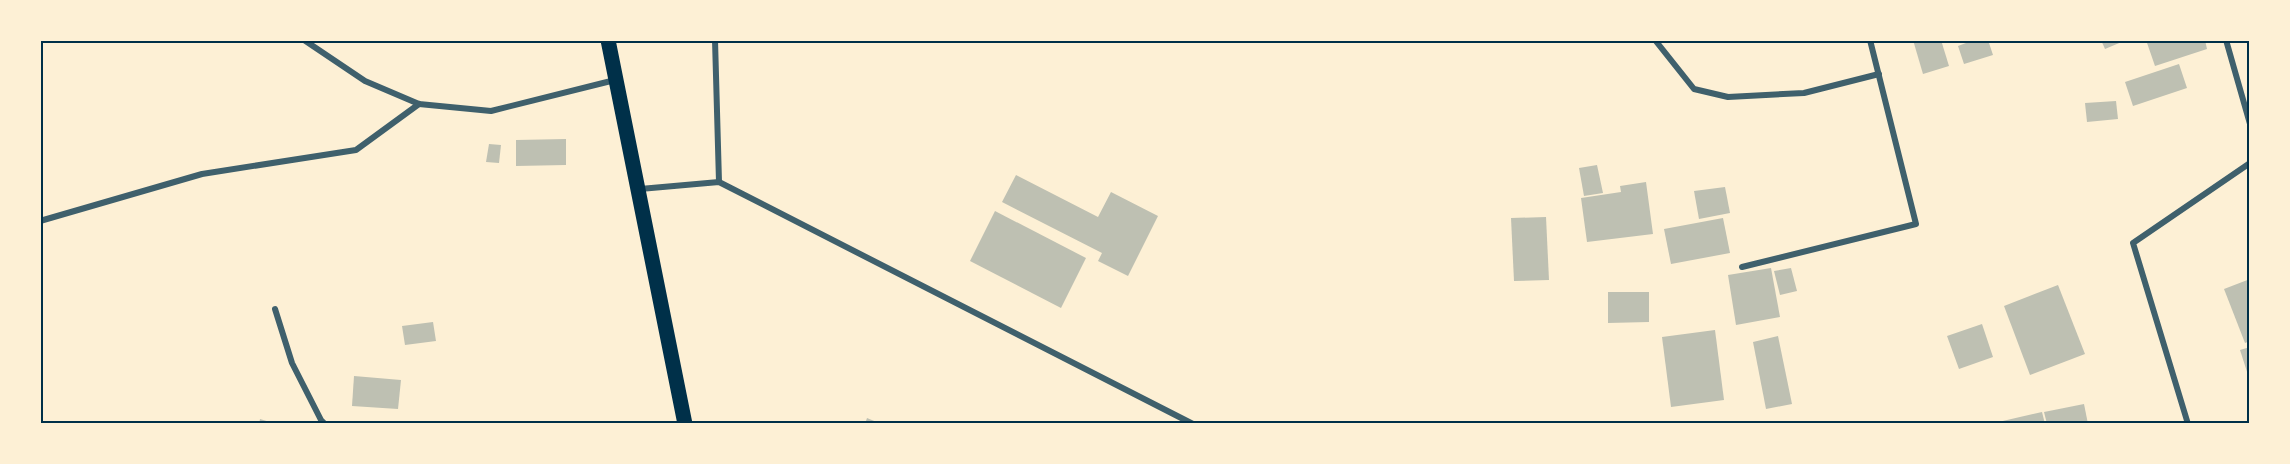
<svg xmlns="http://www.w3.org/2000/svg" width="2290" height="464" viewBox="0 0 2290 464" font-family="'Exo 2',sans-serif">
<rect width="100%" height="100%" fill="#fdf0d5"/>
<!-- building -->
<g fill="#bec0b2">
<polygon points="1913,40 1941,40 1949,66 1923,74"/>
<polygon points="1974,40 1988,40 1993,55 1964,64 1958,46"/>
<polygon points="2101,40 2124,40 2124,41 2105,49"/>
<polygon points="2146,40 2205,40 2207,49 2155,66"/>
<polygon points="2179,64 2187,88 2133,106 2125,82"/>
<polygon points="2116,101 2118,119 2087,122 2085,103"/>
<polygon points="566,139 566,165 516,166 516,140"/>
<polygon points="489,144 501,145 499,163 486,162"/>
<polygon points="1597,165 1603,193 1584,196 1579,168"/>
<polygon points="1016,175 1098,217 1111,192 1158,216 1128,276 1098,261 1102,253 1002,202"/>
<polygon points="1646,182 1653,234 1587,242 1581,198 1621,192 1620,186"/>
<polygon points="1725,187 1730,213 1699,219 1694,191"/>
<polygon points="995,211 1086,258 1061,308 970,261"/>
<polygon points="1546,217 1549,280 1514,281 1511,218"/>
<polygon points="1723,218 1730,253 1671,264 1664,229"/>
<polygon points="1771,268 1780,317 1736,325 1728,275"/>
<polygon points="1791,268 1797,291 1780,295 1774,271"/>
<polygon points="2250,279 2250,341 2245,343 2224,289"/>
<polygon points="2058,285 2085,354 2030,375 2004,306"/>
<polygon points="1608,292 1649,292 1649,322 1608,323"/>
<polygon points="433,322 436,341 405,345 402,326"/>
<polygon points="1982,324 1993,357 1959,369 1947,336"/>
<polygon points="1715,330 1724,400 1671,407 1662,337"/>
<polygon points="1778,336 1792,404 1766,409 1753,342"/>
<polygon points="2250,347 2250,378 2249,378 2240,350"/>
<polygon points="354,376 401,380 398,409 352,406"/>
<polygon points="2084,404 2088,424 2047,424 2044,412"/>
<polygon points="2042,412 2045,424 1994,424 1994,423"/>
<polygon points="867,418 879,423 879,424 865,424"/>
<polygon points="260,419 273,423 273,424 259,424"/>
</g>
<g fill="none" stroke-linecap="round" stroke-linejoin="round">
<!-- minor -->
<g stroke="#3f606c" stroke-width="6">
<polyline points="304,40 365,81 419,104 491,111 615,80"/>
<polyline points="715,40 719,182"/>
<polyline points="1655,40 1694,89 1728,97 1804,93 1879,74"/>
<polyline points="2226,40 2250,124"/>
<polyline points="640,189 719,182 1193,424"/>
<polyline points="40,221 202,174 356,150 419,104"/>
<polyline points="1742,267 1916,224 1870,40"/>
<polyline points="275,309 292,363 321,420 325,424"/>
<polyline points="2188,424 2133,243 2250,163"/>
</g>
<!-- primary -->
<polyline stroke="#003049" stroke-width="15" points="608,40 685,424"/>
</g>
<!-- border -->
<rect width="2290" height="464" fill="none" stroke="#fdf0d5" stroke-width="84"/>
<rect x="42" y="42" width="2206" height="380" fill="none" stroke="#003049" stroke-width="2"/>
</svg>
